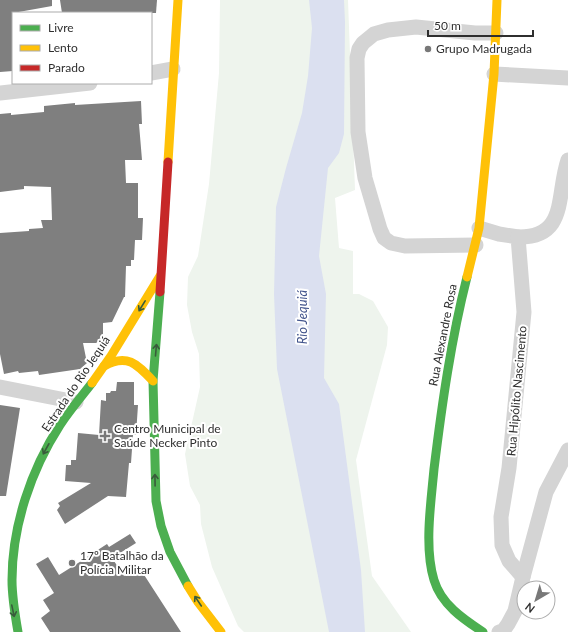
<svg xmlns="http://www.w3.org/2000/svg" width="568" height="632" viewBox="0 0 568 632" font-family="Lato,sans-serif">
<rect width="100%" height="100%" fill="#fff"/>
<!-- green -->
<g fill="#eef4ed">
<polygon points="220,0 317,0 309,115 337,632 244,632 238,626 212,567 201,524 200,505 190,486 185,454 200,387 199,354 192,332 187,305 188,277 198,256 209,184 219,73"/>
<polygon points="339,0 348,0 355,190 335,198 339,248 353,251 353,294 359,294 373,301 388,327 387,345 356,460 372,576 411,632 360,632 318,380 313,256"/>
</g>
<!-- water -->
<polygon fill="#dbe0f0" points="309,0 344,0 345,22 344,134 339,153 328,168 319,256 326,294 324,378 339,404 361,570 365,632 329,632 277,369 274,294 276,207 286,168 302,113 308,76 312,28"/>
<!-- building -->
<g fill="#7f7f7f">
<polygon points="0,0 52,0 52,6 13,13 13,71 0,72"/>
<polygon points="60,0 157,0 156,13 62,13"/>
<polygon points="141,101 142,124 139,124 142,160 125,160 126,183 138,183 138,218 143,218 142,240 135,240 134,260 131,260 131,266 126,266 125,297 124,297 112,322 103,323 103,338 96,343 83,343 87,363 80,369 39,375 38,371 19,373 18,371 4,374 0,354 0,233 29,231 29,229 43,228 41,220 52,220 51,187 24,186 24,189 0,192 0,114 11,113 11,115 44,112 44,106 75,103 75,105"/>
<polygon points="117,382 134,382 134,405 138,405 136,435 133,435 131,463 129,463 126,497 108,496 65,524 57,510 60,506 58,503 91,483 65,481 66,465 71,465 71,460 76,460 78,433 99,435 101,400 106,401 106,393 110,393 111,391 116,391"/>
<polygon points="0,405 20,408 6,496 0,496"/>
<polygon points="130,534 136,543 112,558 124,576 139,567 181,632 50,632 41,618 50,611 43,600 54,593 36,564 48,557 59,575 86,558 89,559 87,557 107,544 109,547"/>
</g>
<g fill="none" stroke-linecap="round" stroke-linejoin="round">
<!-- street -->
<g stroke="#d4d4d4" stroke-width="15">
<polyline points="151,73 173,69"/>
<polyline points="494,74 568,78"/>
<polyline points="0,93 90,83"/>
<polyline points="479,228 499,234 518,237 524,312 509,468 501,517 502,545 509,561 523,577"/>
<path d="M518 237C568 238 556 195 568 160"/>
<polyline points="476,245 405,246 391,243 384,238 380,229 365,178 358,132 357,58 359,49 363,43 374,34 388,30 416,27 475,33 496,33"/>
<polyline points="0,387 76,402"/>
<polyline points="499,632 503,631 508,624 515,611 523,577 546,492 568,450"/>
</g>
<!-- fast -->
<g stroke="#4caf50" stroke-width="9">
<path d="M467 277C451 340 442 404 434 469 431 502 424 548 434 580 441 604 463 619 483 632"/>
<polyline points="160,292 153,381 156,501 161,526 170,552 188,586"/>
<path d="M18 632C15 615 12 598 12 580 12 526 31 470 60 425 70 410 81 397 92 383"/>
</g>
<!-- slow -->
<g stroke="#ffc107" stroke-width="9">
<polyline points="168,162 178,0"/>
<polyline points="467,277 479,228 494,74 497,0"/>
<path d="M104 366C127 353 137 364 153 381"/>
<polyline points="92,383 111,356 160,276"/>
<polyline points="188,586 198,602 221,632"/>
</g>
<!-- jam -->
<polyline stroke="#c62828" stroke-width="9" points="160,292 168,162"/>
</g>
<!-- one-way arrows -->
<defs><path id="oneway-shaft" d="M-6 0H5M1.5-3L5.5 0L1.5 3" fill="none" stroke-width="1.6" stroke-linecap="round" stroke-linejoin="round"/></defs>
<g stroke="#395c3b">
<use href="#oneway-shaft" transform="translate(142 306) rotate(122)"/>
<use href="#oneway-shaft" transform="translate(156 350) rotate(-85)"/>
<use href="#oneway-shaft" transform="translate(46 449) rotate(119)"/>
<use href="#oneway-shaft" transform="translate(155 480) rotate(-91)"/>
<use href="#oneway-shaft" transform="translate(198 601) rotate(-124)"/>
<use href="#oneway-shaft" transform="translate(13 611) rotate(78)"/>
</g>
<!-- markers -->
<g fill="#787878" stroke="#fff" stroke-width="1.5">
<circle cx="428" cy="49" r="4"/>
<path d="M103 430h4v4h4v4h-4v4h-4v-4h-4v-4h4z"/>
<circle cx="72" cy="563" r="4"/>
</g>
<g text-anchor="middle" stroke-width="4" stroke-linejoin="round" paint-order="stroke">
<!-- poi labels -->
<g font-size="12" fill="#2f2f2f" stroke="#fff" text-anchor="start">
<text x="436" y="53">Grupo Madrugada</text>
<text x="114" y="433">Centro Municipal de<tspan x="114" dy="14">Saúde Necker Pinto</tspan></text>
<text x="80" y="560">17º Batalhão da<tspan x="80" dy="14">Polícia Militar</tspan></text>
</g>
<!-- street labels -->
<g font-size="12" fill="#2f2f2f" stroke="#fff">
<text transform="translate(443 335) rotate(-79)" y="4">Rua Alexandre Rosa</text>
<text transform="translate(76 384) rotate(-56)" y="4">Estrada do Rio Jequiá</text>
<text transform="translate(517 391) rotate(-85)" y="4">Rua Hipólito Nascimento</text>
</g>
<!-- water labels -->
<g font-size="13" font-style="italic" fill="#42548c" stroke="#fff">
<text transform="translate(302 317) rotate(-90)" y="5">Rio Jequiá</text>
</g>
</g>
<!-- legend -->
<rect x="12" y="12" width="140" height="72" fill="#ffffff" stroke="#acacac"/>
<rect x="20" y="25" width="20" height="6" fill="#4caf50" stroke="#acacac"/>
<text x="48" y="32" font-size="12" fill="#2f2f2f">Livre</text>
<rect x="20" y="45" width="20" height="6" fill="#ffc107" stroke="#acacac"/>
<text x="48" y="52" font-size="12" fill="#2f2f2f">Lento</text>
<rect x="20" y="65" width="20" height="6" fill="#c62828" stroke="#acacac"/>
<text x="48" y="72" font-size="12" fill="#2f2f2f">Parado</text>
<!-- north arrow -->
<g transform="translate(536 600) rotate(218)"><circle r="19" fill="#ffffff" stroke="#acacac"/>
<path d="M0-3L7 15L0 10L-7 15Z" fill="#787878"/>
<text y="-6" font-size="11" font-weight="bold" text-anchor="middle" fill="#2f2f2f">N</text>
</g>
<!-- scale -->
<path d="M428 30v6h105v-6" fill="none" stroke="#2f2f2f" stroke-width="2"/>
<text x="434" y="30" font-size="12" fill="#2f2f2f" stroke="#ffffff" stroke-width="3" paint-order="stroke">50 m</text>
</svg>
